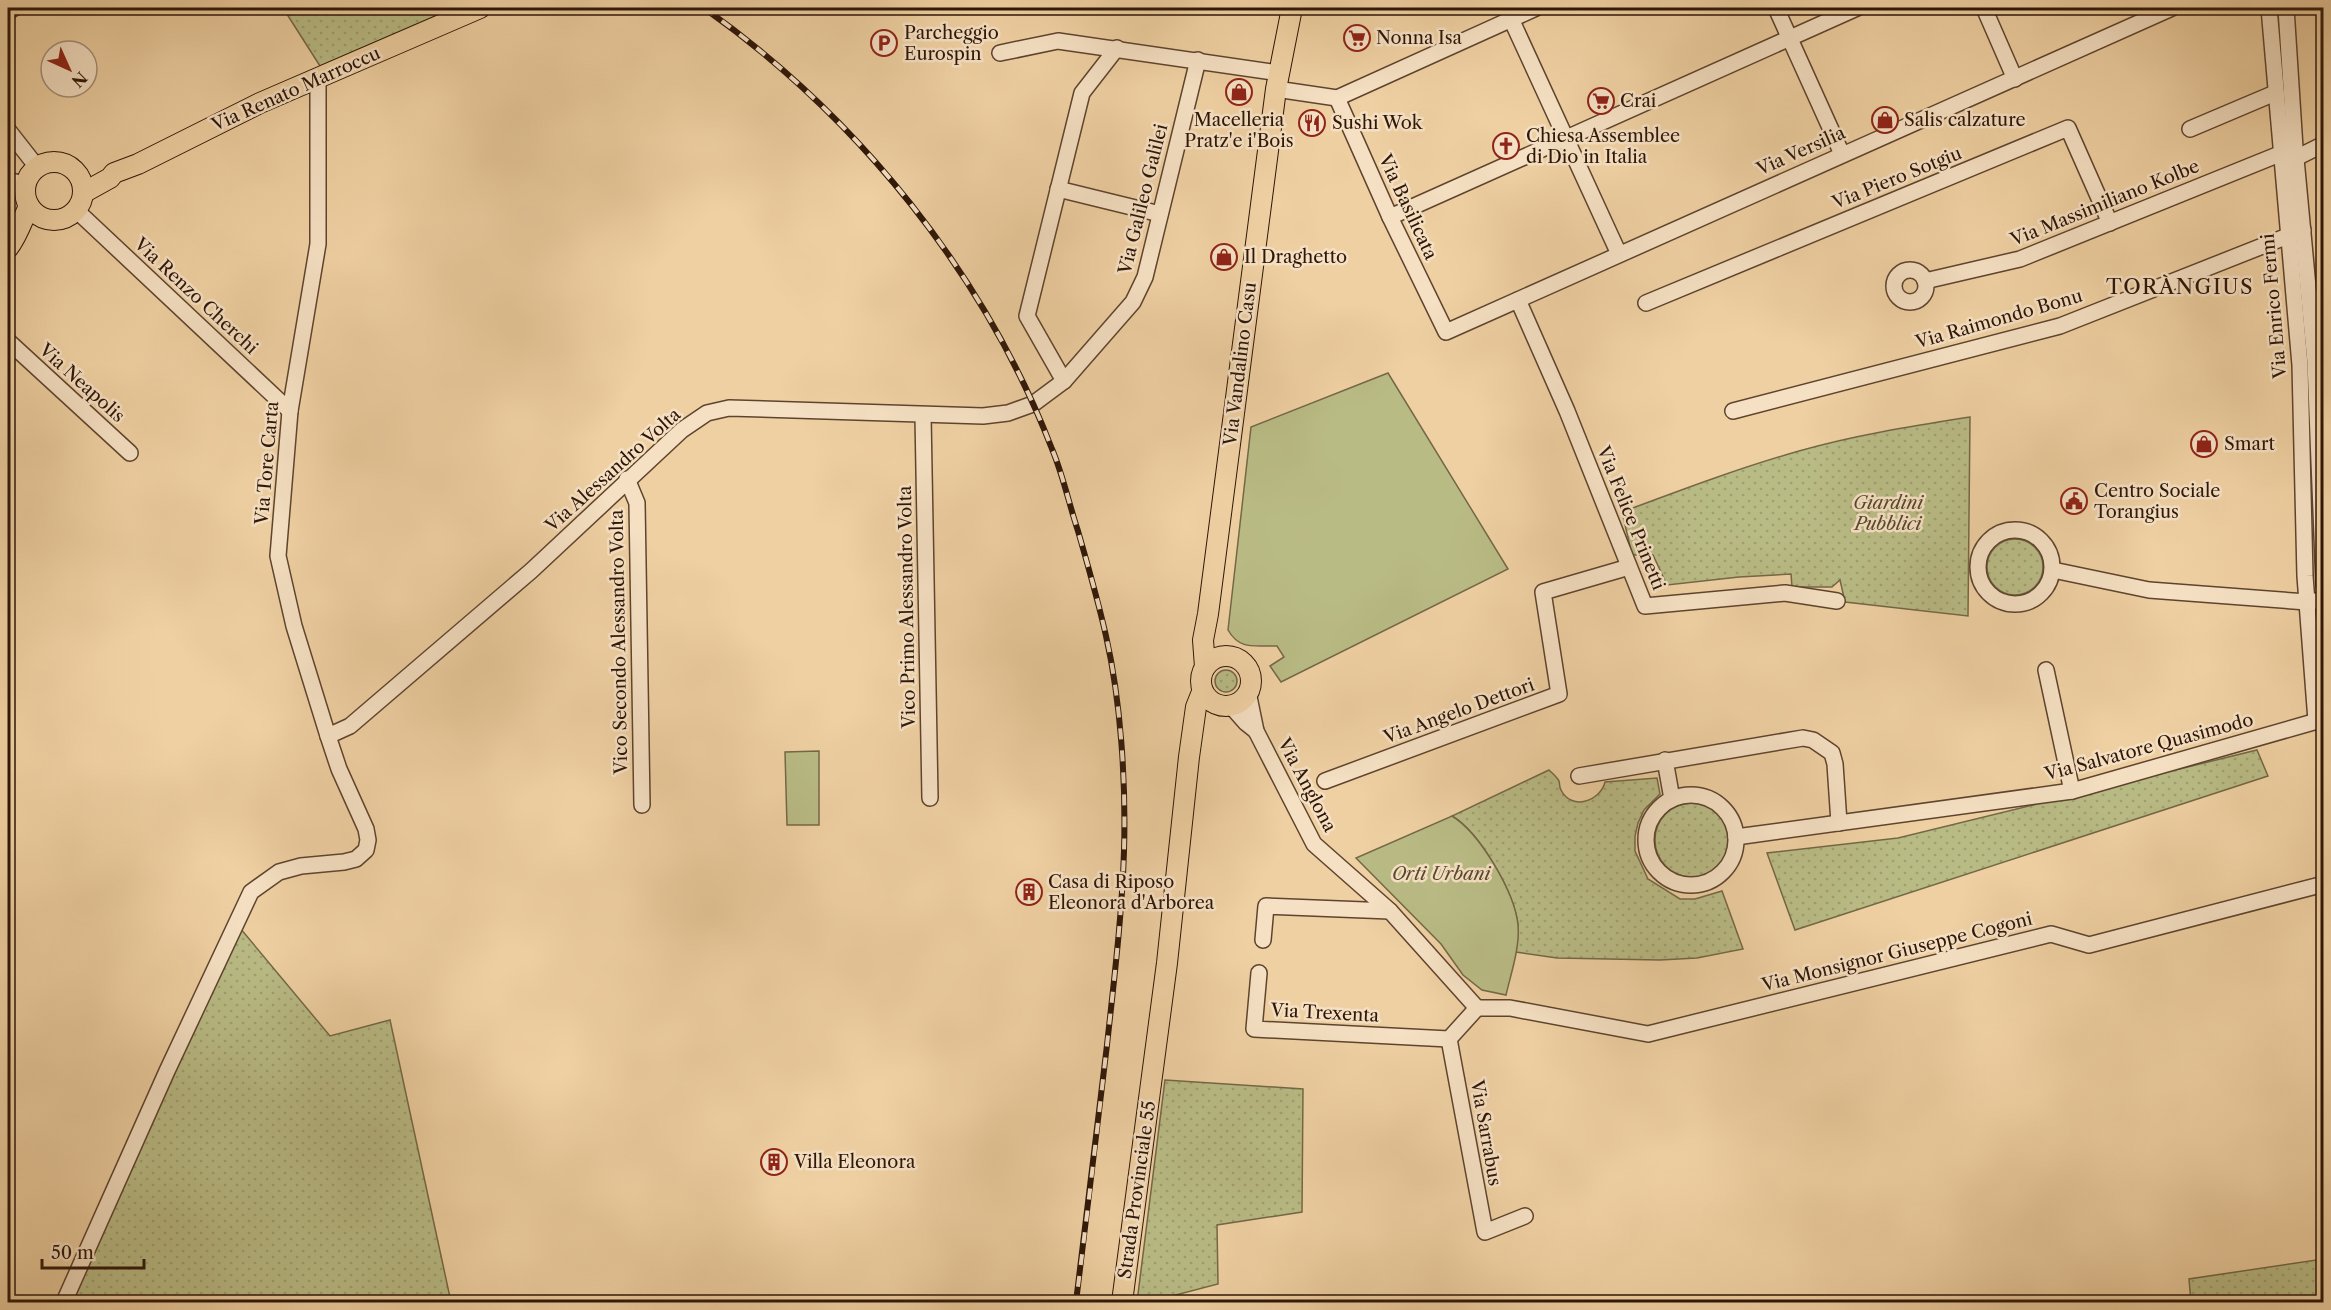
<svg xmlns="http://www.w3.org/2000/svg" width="2331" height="1310" viewBox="0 0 2331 1310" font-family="'Libre Caslon Text',serif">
<defs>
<pattern id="grass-dots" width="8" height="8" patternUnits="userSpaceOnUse" patternTransform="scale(1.5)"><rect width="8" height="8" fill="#b9bb85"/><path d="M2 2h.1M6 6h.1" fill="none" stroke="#9fa071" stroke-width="1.8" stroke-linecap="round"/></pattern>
</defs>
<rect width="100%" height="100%" fill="#efd0a2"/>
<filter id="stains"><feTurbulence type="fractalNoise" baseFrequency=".00333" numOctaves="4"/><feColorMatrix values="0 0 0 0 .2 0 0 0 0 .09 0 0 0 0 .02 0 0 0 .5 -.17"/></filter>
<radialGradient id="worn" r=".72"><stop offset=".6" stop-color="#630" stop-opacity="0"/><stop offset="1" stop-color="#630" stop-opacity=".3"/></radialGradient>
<!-- grass -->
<g fill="url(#grass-dots)" stroke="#746846" stroke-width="1.5">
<polygon points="283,8 454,8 320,66"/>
<path d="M1970 417 1968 616 1845 602 1840 580 1832 587H1792L1791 574 1739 577 1667 585 1653 555H1632L1622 512C1681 490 1739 468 1799 451 1855 435 1913 426 1970 417Z"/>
<circle cx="2015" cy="567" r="28"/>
<circle cx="1226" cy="681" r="11"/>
<polygon points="2257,750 2268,776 1795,930 1767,853 1898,838"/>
<path d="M1549 770C1552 773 1557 777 1559 781 1560 784 1559 787 1561 790 1572 812 1601 800 1605 782L1657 778 1660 794 1644 810 1638 823 1635 836V851L1648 879 1680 899H1695L1722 891 1743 949 1697 958 1660 960 1557 958 1516 952C1516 944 1519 933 1518 925 1514 892 1480 833 1452 816Z"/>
<circle cx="1692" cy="840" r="37"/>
<polygon points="240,928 330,1036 390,1020 451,1302 70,1302"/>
<polygon points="1165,1080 1303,1089 1302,1212 1217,1225 1218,1284 1149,1302 1137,1302"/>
<polygon points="2323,1259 2323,1302 2191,1302 2189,1279"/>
</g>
<!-- garden -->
<g fill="#b9bb85" stroke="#746846" stroke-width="1.5">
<path d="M1388 373 1508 569 1281 682 1270 666 1284 657 1277 646C1256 645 1240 651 1228 630L1251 427Z"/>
<polygon points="819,751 819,825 787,825 785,752"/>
<path d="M1452 816C1480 833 1515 893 1518 925 1520 948 1511 973 1506 995L1482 990 1463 975 1441 944 1356 858Z"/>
</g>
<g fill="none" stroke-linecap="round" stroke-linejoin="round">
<defs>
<g id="minor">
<polyline points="1506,8 1619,254"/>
<polyline points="1776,8 1842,154"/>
<polyline points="1984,8 2015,79"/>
<polyline points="2269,8 2300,365 2305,576 2316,721"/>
<polyline points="2286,8 2295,148 2315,362 2324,585"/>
<polyline points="8,12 14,8"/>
<polyline points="1000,53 1058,41 1279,73"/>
<polyline points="1276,89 1337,98 1536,8"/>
<polyline points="1337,98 1390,217 1446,332 2172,8"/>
<polyline points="2190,129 2275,93"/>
<polyline points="8,130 37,167"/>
<polyline points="2296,158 2324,144"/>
<polyline points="8,180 26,185"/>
<polyline points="1058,189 1160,214"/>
<polyline points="76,210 290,411"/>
<polyline points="1390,217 1857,8"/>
<circle cx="1910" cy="286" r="16"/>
<polyline points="1925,281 2020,259 2287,151"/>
<polyline points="1518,300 1567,411 1645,606 1785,593 1837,601"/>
<polyline points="1646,303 2068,128 2110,223"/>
<polyline points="8,341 130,453"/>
<polyline points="1064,381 1027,316 1082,93 1117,48"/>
<polyline points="1733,411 2060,326 2303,230"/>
<polyline points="923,416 930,798"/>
<polyline points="627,479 637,503 642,805"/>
<circle cx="2015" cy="567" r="37"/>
<polyline points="2053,570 2149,590 2307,602 2324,600"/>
<polyline points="2046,670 2072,791"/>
<polyline points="1248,692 1256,731 1314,844 1390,911 1477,1008"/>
<polyline points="1231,706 1246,723 1256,731"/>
<polyline points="328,736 350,726 531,571 682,430 707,413 729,408 983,416 1008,413 1033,404 1064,381 1133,302 1145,277 1198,60"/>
<polyline points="1665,760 1672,799"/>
<polyline points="1579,776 1803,738 1813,740 1832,753 1835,764 1839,823"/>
<polyline points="1325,781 1559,694 1543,592 1629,567"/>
<circle cx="1691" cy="840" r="45"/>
<polyline points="1736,837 2072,791 2324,719"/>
<polyline points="1263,940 1266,906 1390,911"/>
<polyline points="1259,973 1254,1029 1449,1039"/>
<polyline points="1477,1008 1510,1008 1648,1034 2051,934 2089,945 2324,884"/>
<polyline points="1477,1008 1449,1039 1485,1232 1525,1216"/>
<polyline points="64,1302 167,1071 251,892 279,872 301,866 344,862 356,859 366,850 368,840 366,829 339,769 328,736 294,626 278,556 290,411 318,244 318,78"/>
</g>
<g id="major">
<circle cx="54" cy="191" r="29"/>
<polyline points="83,193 110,178 114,173 138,164 260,103 480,8"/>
<path d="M8 248C18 235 22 221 29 206"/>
<circle cx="1226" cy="681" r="25"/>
<polyline points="1205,667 1203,640 1208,614 1276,89 1292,8"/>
<polyline points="1122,1302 1167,963 1189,757 1196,707 1202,692"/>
</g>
</defs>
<!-- minor casing -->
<use href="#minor" stroke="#5e442e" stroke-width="18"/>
<!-- major casing -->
<use href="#major" stroke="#2e1608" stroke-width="22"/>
<!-- minor -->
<use href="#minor" stroke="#f5e0c3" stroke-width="15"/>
<!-- major -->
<use href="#major" stroke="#efd0a2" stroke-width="20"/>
<defs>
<path id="rail" d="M704 8C858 117 984 273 1052 449 1063 475 1069 504 1078 531 1088 566 1098 600 1106 636 1121 702 1126 783 1124 851 1122 916 1114 980 1107 1045 1097 1131 1087 1217 1076 1302"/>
</defs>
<!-- rail casing -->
<use href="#rail" stroke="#2e1608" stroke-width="6"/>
<!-- rail -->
<use href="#rail" stroke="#f5e0c3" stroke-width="4" stroke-dasharray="11" stroke-linecap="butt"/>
</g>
<!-- icons -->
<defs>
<symbol id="supermarket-ring" viewBox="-11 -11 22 22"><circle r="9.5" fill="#f5e0c3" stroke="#8f2418" stroke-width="1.5"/><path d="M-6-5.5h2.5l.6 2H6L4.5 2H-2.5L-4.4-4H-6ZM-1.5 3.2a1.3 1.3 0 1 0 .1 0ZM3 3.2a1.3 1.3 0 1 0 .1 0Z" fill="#8f2418"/></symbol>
<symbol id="parking-ring" viewBox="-11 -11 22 22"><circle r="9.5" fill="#f5e0c3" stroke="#8f2418" stroke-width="1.5"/><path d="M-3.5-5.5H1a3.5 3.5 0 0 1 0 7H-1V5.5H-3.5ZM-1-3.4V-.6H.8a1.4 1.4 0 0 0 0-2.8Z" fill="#8f2418"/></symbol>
<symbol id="shop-ring" viewBox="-11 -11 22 22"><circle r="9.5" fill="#f5e0c3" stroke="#8f2418" stroke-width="1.5"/><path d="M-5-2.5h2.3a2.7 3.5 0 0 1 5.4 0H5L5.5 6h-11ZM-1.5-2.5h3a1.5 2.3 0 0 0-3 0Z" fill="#8f2418"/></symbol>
<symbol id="restaurant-ring" viewBox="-11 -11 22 22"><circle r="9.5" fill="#f5e0c3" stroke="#8f2418" stroke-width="1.5"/><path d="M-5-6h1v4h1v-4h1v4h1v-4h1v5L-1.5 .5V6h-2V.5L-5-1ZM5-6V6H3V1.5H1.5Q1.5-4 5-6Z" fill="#8f2418"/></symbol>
<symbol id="church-ring" viewBox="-11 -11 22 22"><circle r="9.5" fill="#f5e0c3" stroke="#8f2418" stroke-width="1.5"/><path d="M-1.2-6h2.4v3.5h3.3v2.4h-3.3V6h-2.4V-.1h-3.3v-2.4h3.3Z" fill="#8f2418"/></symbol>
<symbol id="civic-ring" viewBox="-11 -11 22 22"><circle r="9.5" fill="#f5e0c3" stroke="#8f2418" stroke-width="1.5"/><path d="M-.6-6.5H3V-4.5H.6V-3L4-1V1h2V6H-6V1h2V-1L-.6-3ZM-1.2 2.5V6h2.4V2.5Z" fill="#8f2418"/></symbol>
<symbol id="building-ring" viewBox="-11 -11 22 22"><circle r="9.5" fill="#f5e0c3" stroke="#8f2418" stroke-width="1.5"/><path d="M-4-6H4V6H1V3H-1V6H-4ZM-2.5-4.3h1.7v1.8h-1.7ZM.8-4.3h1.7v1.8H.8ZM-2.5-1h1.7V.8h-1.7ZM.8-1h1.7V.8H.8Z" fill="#8f2418"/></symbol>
</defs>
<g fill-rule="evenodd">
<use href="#supermarket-ring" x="1342" y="23" width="30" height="30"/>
<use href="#parking-ring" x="869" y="28" width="30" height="30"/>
<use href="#shop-ring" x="1224" y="77" width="30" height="30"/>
<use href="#supermarket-ring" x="1586" y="86" width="30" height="30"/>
<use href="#shop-ring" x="1870" y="105" width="30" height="30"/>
<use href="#restaurant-ring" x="1297" y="108" width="30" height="30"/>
<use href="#church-ring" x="1491" y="131" width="30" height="30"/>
<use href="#shop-ring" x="1209" y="242" width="30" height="30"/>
<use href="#shop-ring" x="2189" y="429" width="30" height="30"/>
<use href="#civic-ring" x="2059" y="486" width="30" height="30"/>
<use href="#building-ring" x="1014" y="877" width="30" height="30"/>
<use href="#building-ring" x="759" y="1147" width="30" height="30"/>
</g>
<g text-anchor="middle" stroke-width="5" stroke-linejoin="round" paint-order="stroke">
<!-- poi labels -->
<g font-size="18" fill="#2e1608" stroke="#f5e0c3" text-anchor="start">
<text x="904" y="39">Parcheggio<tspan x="904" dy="21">Eurospin</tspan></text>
<text x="1376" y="44">Nonna Isa</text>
<text x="1620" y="107">Crai</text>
<text x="1239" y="126" text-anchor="middle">Macelleria<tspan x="1239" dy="21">Pratz'e i'Bois</tspan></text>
<text x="1904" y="126">Salis calzature</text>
<text x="1332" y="129">Sushi Wok</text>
<text x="1526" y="142">Chiesa Assemblee<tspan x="1526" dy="21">di Dio in Italia</tspan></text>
<text x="1244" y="263">Il Draghetto</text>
<text x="2224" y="450">Smart</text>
<text x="2094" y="497">Centro Sociale<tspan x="2094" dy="21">Torangius</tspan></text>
<text x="1048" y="888">Casa di Riposo<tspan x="1048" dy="21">Eleonora d'Arborea</tspan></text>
<text x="794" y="1168">Villa Eleonora</text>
</g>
<!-- street labels -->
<g font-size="18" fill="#2e1608" stroke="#f5e0c3">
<text transform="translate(296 89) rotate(-24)" y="6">Via Renato Marroccu</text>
<text transform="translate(1801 151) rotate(-24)" y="6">Via Versilia</text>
<text transform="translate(1897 178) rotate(-22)" y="6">Via Piero Sotgiu</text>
<text transform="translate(1143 199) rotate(-76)" y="6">Via Galileo Galilei</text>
<text transform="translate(2105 203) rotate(-22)" y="6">Via Massimiliano Kolbe</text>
<text transform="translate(1408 207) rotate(65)" y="6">Via Basilicata</text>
<text transform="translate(196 296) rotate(43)" y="6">Via Renzo Cherchi</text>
<text transform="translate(2274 306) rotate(-95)" y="6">Via Enrico Fermi</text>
<text transform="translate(1999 319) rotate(-16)" y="6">Via Raimondo Bonu</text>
<text transform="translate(1240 364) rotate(-83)" y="6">Via Vandalino Casu</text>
<text transform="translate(82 383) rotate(42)" y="6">Via Neapolis</text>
<text transform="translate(267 463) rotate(-85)" y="6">Via Tore Carta</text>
<text transform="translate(613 470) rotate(-42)" y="6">Via Alessandro Volta</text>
<text transform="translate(1631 518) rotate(68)" y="6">Via Felice Prinetti</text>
<text transform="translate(907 607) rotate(-91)" y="6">Vico Primo Alessandro Volta</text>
<text transform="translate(619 642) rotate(-91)" y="6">Vico Secondo Alessandro Volta</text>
<text transform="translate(1459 711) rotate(-20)" y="6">Via Angelo Dettori</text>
<text transform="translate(2149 747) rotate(-15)" y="6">Via Salvatore Quasimodo</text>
<text transform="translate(1307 785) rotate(62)" y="6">Via Anglona</text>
<text transform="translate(1897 952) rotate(-14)" y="6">Via Monsignor Giuseppe Cogoni</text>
<text transform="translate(1325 1013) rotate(3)" y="6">Via Trexenta</text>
<text transform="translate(1486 1133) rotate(80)" y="6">Via Sarrabus</text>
<text transform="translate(1137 1190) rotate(-82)" y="6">Strada Provinciale 55</text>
</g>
<!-- park labels -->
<g font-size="18" font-style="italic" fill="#58482e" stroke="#f5e0c3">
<text x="1888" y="509">Giardini<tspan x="1888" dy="21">Pubblici</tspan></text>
<text x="1441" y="880">Orti Urbani</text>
</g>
<!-- quarter labels -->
<g font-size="21" letter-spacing="1.5" fill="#2e1608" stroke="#f5e0c3">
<text x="2180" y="294">TORÀNGIUS</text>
</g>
</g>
<!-- margin -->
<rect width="2331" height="1310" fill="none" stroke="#efd0a2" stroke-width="30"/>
<rect x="9" y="9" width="2313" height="1292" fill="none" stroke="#2e1608" stroke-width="3"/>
<rect x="15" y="15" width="2301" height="1280" fill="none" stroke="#2e1608" stroke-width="1.5"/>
<!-- north arrow -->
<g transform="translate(69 69) rotate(135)"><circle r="28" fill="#f5e0c3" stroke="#a58f78" stroke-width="1.5"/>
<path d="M0-4.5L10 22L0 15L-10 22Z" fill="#8f2418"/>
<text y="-9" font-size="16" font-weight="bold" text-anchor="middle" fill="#2e1608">N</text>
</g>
<!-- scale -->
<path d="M42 1259v9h102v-9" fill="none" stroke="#2e1608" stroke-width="3"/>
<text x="51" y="1259" font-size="18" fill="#2e1608" stroke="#f5e0c3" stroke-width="4.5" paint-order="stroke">50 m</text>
<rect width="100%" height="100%" filter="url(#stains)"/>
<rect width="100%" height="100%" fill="url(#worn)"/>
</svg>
